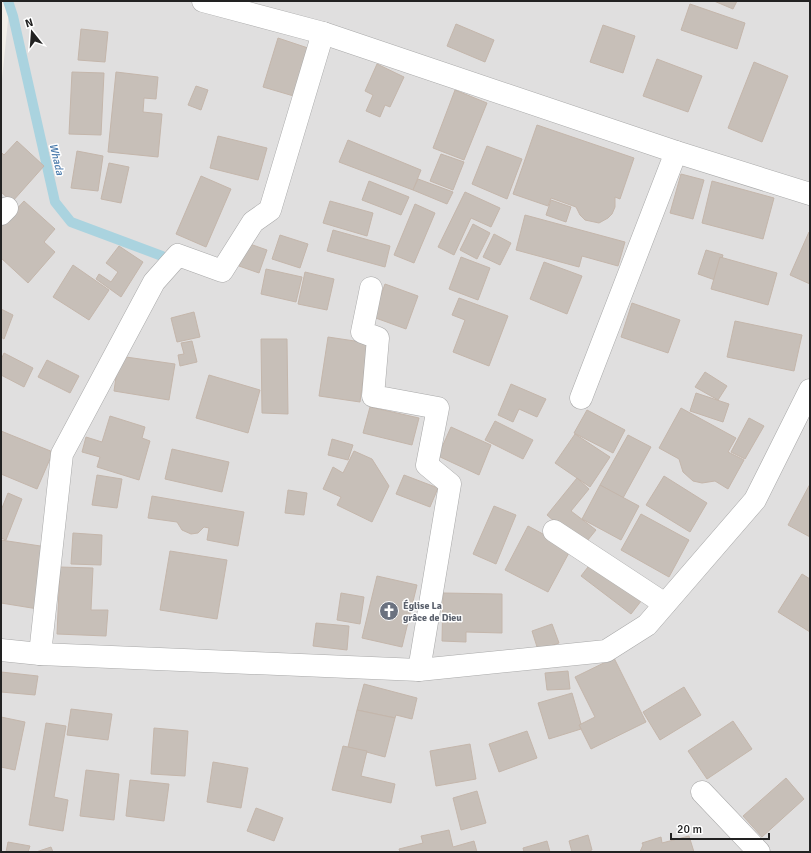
<svg xmlns="http://www.w3.org/2000/svg" width="811" height="853" viewBox="0 0 811 853" font-family="Signika,sans-serif">
<rect width="100%" height="100%" fill="#f2efe9"/>
<!-- residential -->
<polygon fill="#e0dfdf" points="10,1 810,1 810,852 1,852 1,79 2,79"/>
<g fill="none" stroke-linecap="round" stroke-linejoin="round">
<!-- stream -->
<polyline stroke="#aad3df" stroke-width="10" points="8,1 13,16 55,202 71,222 162,256"/>
</g>
<!-- building -->
<g fill="#c7bfb8" stroke="#c4b6ab">
<polygon points="714,1 737,1 733,9"/>
<polygon points="690,4 745,23 737,49 681,30"/>
<polygon points="456,24 494,40 485,62 447,46"/>
<polygon points="603,25 635,36 623,73 590,62"/>
<polygon points="81,29 108,32 105,62 78,60"/>
<polygon points="278,38 311,49 297,97 263,87"/>
<polygon points="657,59 702,76 688,112 643,96"/>
<polygon points="754,62 788,76 762,142 728,128"/>
<polygon points="377,64 404,77 390,107 385,105 380,117 366,111 373,95 365,91"/>
<polygon points="72,72 104,73 101,135 69,134"/>
<polygon points="116,72 158,77 156,99 144,98 143,112 162,114 158,157 108,152"/>
<polygon points="196,86 208,90 201,110 188,105"/>
<polygon points="455,90 487,103 464,160 433,148"/>
<polygon points="537,125 634,158 620,199 615,197 615,207 612,214 608,218 599,223 585,220 580,215 576,207 551,198 548,206 513,194"/>
<polygon points="218,136 267,148 258,180 210,168"/>
<polygon points="348,140 421,170 413,190 339,162"/>
<polygon points="17,141 44,166 12,202 1,192 1,152 4,155"/>
<polygon points="487,146 522,159 507,199 472,184"/>
<polygon points="77,151 103,156 98,191 71,188"/>
<polygon points="441,154 464,162 453,190 430,181"/>
<polygon points="109,163 129,167 121,203 101,199"/>
<polygon points="681,174 704,180 693,219 670,213"/>
<polygon points="201,176 231,189 206,247 176,234"/>
<polygon points="418,179 453,192 447,204 413,190"/>
<polygon points="369,181 409,197 401,215 362,200"/>
<polygon points="712,181 774,198 763,239 702,223"/>
<polygon points="465,192 500,208 491,227 471,218 454,255 438,247"/>
<polygon points="551,200 571,207 566,222 546,215"/>
<polygon points="24,201 55,229 44,242 55,252 28,283 1,258 1,226"/>
<polygon points="330,201 373,213 367,236 323,223"/>
<polygon points="415,204 435,213 414,263 394,255"/>
<polygon points="525,215 625,242 618,266 582,256 579,267 516,250"/>
<polygon points="473,224 490,233 477,259 460,250"/>
<polygon points="333,230 390,246 385,267 327,251"/>
<polygon points="809,232 810,232 810,284 790,275"/>
<polygon points="494,234 511,243 500,265 483,257"/>
<polygon points="280,235 308,244 300,268 272,259"/>
<polygon points="247,243 267,250 259,273 239,266"/>
<polygon points="119,246 143,262 121,297 96,279 99,274 111,282 118,272 106,263"/>
<polygon points="706,250 723,255 715,280 698,274"/>
<polygon points="461,257 490,268 478,300 449,289"/>
<polygon points="720,257 777,273 768,305 711,289"/>
<polygon points="544,262 582,276 567,314 530,299"/>
<polygon points="73,265 109,290 89,320 53,297"/>
<polygon points="266,269 302,277 296,302 261,294"/>
<polygon points="305,272 334,279 327,310 298,304"/>
<polygon points="385,284 418,296 406,329 373,317"/>
<polygon points="459,298 508,316 489,366 453,352 465,320 452,315"/>
<polygon points="632,303 680,320 668,353 621,337"/>
<polygon points="1,309 13,315 4,339 1,337"/>
<polygon points="194,312 200,337 177,342 171,318"/>
<polygon points="735,321 802,335 794,371 727,357"/>
<polygon points="328,337 368,343 360,402 319,396"/>
<polygon points="261,339 287,339 288,414 262,413"/>
<polygon points="192,341 197,362 180,366 178,355 184,354 181,343"/>
<polygon points="4,353 33,368 24,387 1,375 1,360"/>
<polygon points="119,356 175,364 169,400 114,391"/>
<polygon points="47,360 79,376 70,393 38,377"/>
<polygon points="705,372 727,386 718,400 695,387"/>
<polygon points="209,375 260,390 248,433 196,418"/>
<polygon points="511,384 546,399 537,417 519,409 513,422 498,415"/>
<polygon points="696,393 729,404 723,422 690,411"/>
<polygon points="370,407 419,418 412,445 363,433"/>
<polygon points="681,408 736,438 728,452 744,460 728,489 715,481 702,483 693,481 683,472 679,459 659,448"/>
<polygon points="587,410 625,430 613,453 574,433"/>
<polygon points="110,416 145,427 142,438 150,441 139,480 97,467 100,457 82,452 86,437 102,442"/>
<polygon points="749,418 764,426 745,459 731,452"/>
<polygon points="495,421 533,440 523,459 485,440"/>
<polygon points="451,427 491,445 479,475 438,456"/>
<polygon points="1,431 53,452 37,489 1,474"/>
<polygon points="575,434 610,457 590,487 555,463"/>
<polygon points="628,435 651,447 623,498 600,485"/>
<polygon points="332,439 353,445 348,460 328,455"/>
<polygon points="172,449 229,462 222,492 165,479"/>
<polygon points="354,451 372,459 389,486 372,522 337,505 341,497 323,489 333,467 343,473"/>
<polygon points="97,475 122,479 117,508 92,505"/>
<polygon points="404,475 438,488 430,507 396,494"/>
<polygon points="664,476 707,503 690,532 646,505"/>
<polygon points="577,478 589,489 571,511 596,530 583,546 547,515"/>
<polygon points="810,484 810,537 788,525"/>
<polygon points="600,485 639,506 621,540 582,519"/>
<polygon points="288,490 307,493 304,515 285,513"/>
<polygon points="8,493 22,499 6,540 1,538 1,508 2,508"/>
<polygon points="152,496 244,512 238,546 207,540 209,528 204,527 198,533 191,534 182,530 177,522 148,518"/>
<polygon points="494,506 516,515 496,564 473,554"/>
<polygon points="641,514 689,540 669,577 621,550"/>
<polygon points="528,526 571,549 548,592 505,570"/>
<polygon points="73,533 102,535 101,565 71,564"/>
<polygon points="1,540 47,547 38,609 1,603"/>
<polygon points="170,551 227,560 217,619 160,610"/>
<polygon points="595,558 645,596 631,614 581,576"/>
<polygon points="60,567 93,568 91,610 108,610 106,636 57,634"/>
<polygon points="802,574 810,579 810,632 778,612"/>
<polygon points="377,576 417,585 402,647 362,638"/>
<polygon points="341,593 364,597 360,624 337,620"/>
<polygon points="443,593 502,594 502,633 466,632 466,642 442,641"/>
<polygon points="316,623 349,626 347,650 313,646"/>
<polygon points="552,624 559,643 538,650 532,631"/>
<polygon points="614,658 646,722 591,749 579,725 595,717 575,677"/>
<polygon points="568,671 570,689 547,690 545,673"/>
<polygon points="1,672 38,676 35,695 1,692"/>
<polygon points="364,684 417,698 412,719 396,715 395,718 357,710"/>
<polygon points="684,687 701,715 660,740 643,712"/>
<polygon points="572,693 581,724 579,725 581,729 549,739 538,703"/>
<polygon points="71,709 112,714 108,740 67,735"/>
<polygon points="357,710 395,718 385,757 348,747"/>
<polygon points="1,717 25,722 15,770 1,767"/>
<polygon points="733,721 752,749 707,779 688,751"/>
<polygon points="46,723 66,726 54,797 68,800 63,831 29,825"/>
<polygon points="154,728 188,731 185,776 151,774"/>
<polygon points="527,731 537,758 499,772 489,744"/>
<polygon points="470,744 476,779 436,786 430,751"/>
<polygon points="343,746 367,751 361,776 395,784 391,803 332,790"/>
<polygon points="213,762 248,768 241,808 207,802"/>
<polygon points="86,770 119,774 114,820 80,816"/>
<polygon points="786,778 804,799 762,837 743,816"/>
<polygon points="130,780 169,784 164,821 126,816"/>
<polygon points="477,791 486,823 461,830 453,798"/>
<polygon points="256,808 283,818 274,841 247,831"/>
<polygon points="449,830 453,847 474,841 477,852 400,852 399,849 423,843 421,836"/>
<polygon points="588,835 592,850 586,852 572,852 569,841"/>
<polygon points="689,836 694,852 640,852 643,845 642,843 661,837 662,843"/>
<polygon points="547,841 550,852 524,852 523,848"/>
<polygon points="8,842 30,846 28,852 6,852"/>
<polygon points="51,847 53,852 36,852"/>
</g>
<g fill="none" stroke-linecap="round" stroke-linejoin="round">
<defs>
<g id="minor">
<polyline points="203,1 323,33 676,152 810,194"/>
<polyline points="1,214 7,208"/>
<polyline points="371,288 362,332 378,338 373,396 438,408 427,465 450,484 419,670"/>
<polyline points="581,398 676,152"/>
<polyline points="554,531 665,604"/>
<polyline points="1,650 40,654 419,670 606,651 647,625 755,500 810,390"/>
<polyline points="40,654 62,454 154,282 178,255 222,271 253,222 270,210 323,33"/>
<polyline points="702,792 759,852"/>
</g>
</defs>
<!-- minor casing -->
<use href="#minor" stroke="#a9a9a9" stroke-width="23"/>
<!-- minor -->
<use href="#minor" stroke="#fff" stroke-width="22"/>
</g>
<!-- icons -->
<defs>
<symbol id="church-disc" viewBox="-11 -11 22 22"><circle r="9.5" fill="#6b7280" stroke="#fff"/><path d="M-1.2-6h2.4v3.5h3.3v2.4h-3.3V6h-2.4V-.1h-3.3v-2.4h3.3Z" fill="#fff"/></symbol>
</defs>
<g fill-rule="evenodd">
<use href="#church-disc" x="378" y="600" width="22" height="22"/>
</g>
<g text-anchor="middle" stroke-width="3" stroke-linejoin="round" paint-order="stroke">
<!-- worship labels -->
<g font-size="10" font-weight="bold" fill="#5b616d" stroke="#fff" text-anchor="start">
<text x="403" y="609">Église La<tspan x="403" dy="12">grâce de Dieu</tspan></text>
</g>
<!-- water labels -->
<g font-size="11" font-style="italic" fill="#4a7aab" stroke="#fff">
<text transform="translate(57 159) rotate(77)" y="4">Whada</text>
</g>
</g>
<!-- border -->
<rect width="811" height="853" fill="none" stroke="#222222" stroke-width="4"/>
<!-- north arrow -->
<g transform="translate(32 32) rotate(343)" stroke="#ffffff" stroke-width="3" paint-order="stroke">
<path d="M0-3L7 15L0 10L-7 15Z" fill="#222222"/>
<text y="-6" font-size="11" font-weight="bold" text-anchor="middle" fill="#222222">N</text>
</g>
<!-- scale -->
<path d="M671 833v6h98v-6" fill="none" stroke="#222222" stroke-width="2"/>
<text x="677" y="833" font-size="12" fill="#222222" stroke="#ffffff" stroke-width="3" paint-order="stroke">20 m</text>
</svg>
